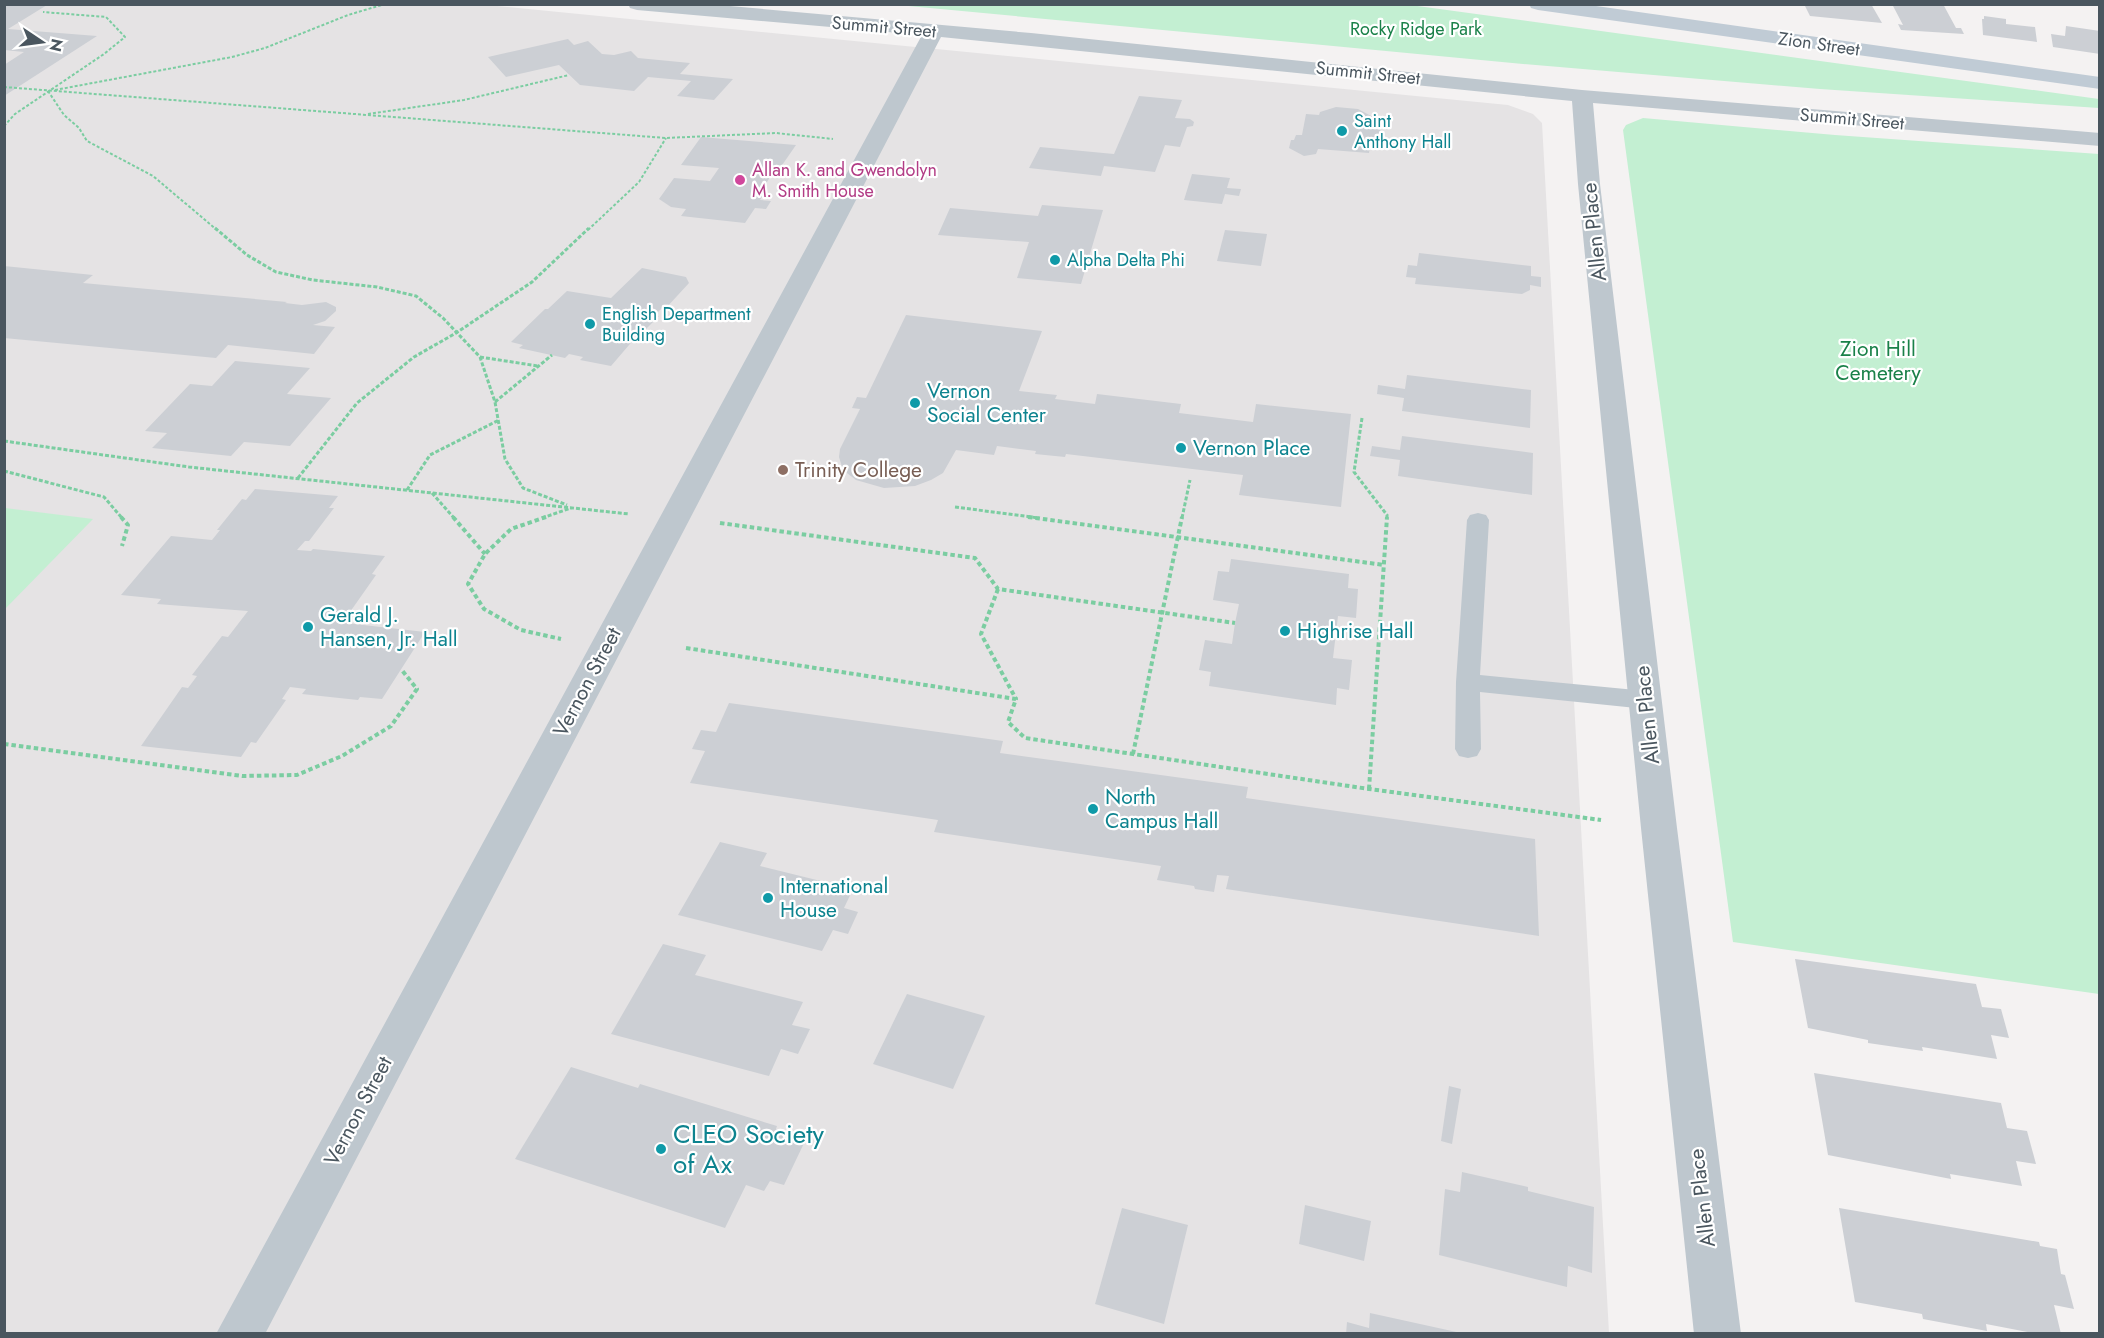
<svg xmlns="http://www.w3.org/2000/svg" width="2104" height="1338" viewBox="0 0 2104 1338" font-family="Jost,sans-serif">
<rect width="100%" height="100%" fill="#f4f2f2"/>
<!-- education -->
<polygon fill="#e5e3e4" points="5,5 487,5 1508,105 1533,114 1542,123 1609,1333 5,1334"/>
<!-- green -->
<g fill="#c3efd2">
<polygon points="898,5 1410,5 2099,99 2099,108 1820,89 1523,64"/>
<polygon points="1643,118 1835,135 2099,154 2099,994 1733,942 1623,130 1626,125"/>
<polygon points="5,508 93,519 5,609 4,508"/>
</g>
<!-- building -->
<g fill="#cccfd4">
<polygon points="1804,4 1871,4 1882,23 1810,16"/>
<polygon points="1892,4 1943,4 1956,28 1961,28 1964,34 1901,30 1898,24 1903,25"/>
<polygon points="4,5 47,5 8,29 97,36 4,96 4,65 24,52 4,50"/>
<polygon points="1984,16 2006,19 2006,24 2035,27 2037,42 1983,35 1982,19 1984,19"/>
<polygon points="2066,26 2100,31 2100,54 2053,47 2051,34 2065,36"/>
<polygon points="568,39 574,45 588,41 602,54 614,55 631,51 638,58 690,63 680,74 733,79 714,100 677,96 691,81 648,77 634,91 580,85 559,65 506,77 488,57"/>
<polygon points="1139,96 1182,100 1175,118 1190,119 1194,122 1193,126 1187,127 1180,147 1165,145 1155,172 1104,166 1101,176 1029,168 1040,147 1114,154"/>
<polygon points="1336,107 1358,109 1373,117 1371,128 1380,130 1383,135 1380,138 1371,140 1369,153 1318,149 1316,154 1304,156 1289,148 1291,140 1294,140 1296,135 1302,135 1306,114 1319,115 1320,112"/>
<polygon points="701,137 796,145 778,171 774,171 760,193 764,193 760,200 771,201 766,209 755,208 745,223 681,216 686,209 671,207 659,199 674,178 710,181 719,168 681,165"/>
<polygon points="1192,174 1230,178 1227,188 1241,189 1239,196 1225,194 1222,204 1184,200"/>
<polygon points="1042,205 1103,210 1081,284 1017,278 1029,242 938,235 950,208 1038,216"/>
<polygon points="1225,230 1267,234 1261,266 1217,261"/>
<polygon points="1419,253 1531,266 1531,276 1541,277 1541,287 1530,285 1530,290 1522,294 1415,284 1416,278 1406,277 1408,265 1417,266"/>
<polygon points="4,266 93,275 83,283 287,302 285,303 302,305 326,302 336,307 336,311 325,321 313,325 335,327 314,354 228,345 216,358 4,338"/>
<polygon points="642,268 686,277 689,283 666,308 662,308 655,315 659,316 643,332 639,331 632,338 635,338 611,366 580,360 583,357 569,354 565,358 519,348 523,345 511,342 545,309 548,309 567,291 611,298"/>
<polygon points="906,315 1042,331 1019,391 1057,395 1055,399 1095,404 1097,394 1181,404 1179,413 1253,422 1256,404 1351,414 1341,507 1239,495 1243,475 1066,454 1065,457 1035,454 1036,451 997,446 994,455 956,450 943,473 931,480 915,486 884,488 856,480 843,470 839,457 840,449 860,409 852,408 857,397 866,398"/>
<polygon points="235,361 310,368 287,394 331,398 290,446 244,442 231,456 152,448 167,433 145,431 190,384 212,386"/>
<polygon points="1407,375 1531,390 1530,428 1402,411 1404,398 1377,394 1378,385 1405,389"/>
<polygon points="1402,436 1533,453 1532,495 1398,476 1400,460 1370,456 1372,446 1400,450"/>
<polygon points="255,489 338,496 329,508 334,508 309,541 305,541 297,550 311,551 313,549 385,556 372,574 376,575 350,612 345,611 337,622 425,632 382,699 360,697 358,700 302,694 306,689 290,687 282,699 286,700 256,743 251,742 241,757 141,746 182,687 188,688 197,676 192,675 222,636 228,637 248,611 157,604 161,599 121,595 171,536 212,540 220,530 217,530 242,499 246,500"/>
<polygon points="1231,559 1349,574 1348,588 1358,589 1356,618 1338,616 1333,658 1352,660 1349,690 1337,688 1336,705 1209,686 1211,672 1199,670 1205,640 1232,644 1235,623 1239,604 1213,600 1218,571 1229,572"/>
<polygon points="729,703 1003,741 1000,753 1248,787 1246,798 1535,839 1539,936 1226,889 1229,876 1217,875 1214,892 1195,889 1194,886 1157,880 1161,866 934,832 938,820 690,783 705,751 692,749 701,730 716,732"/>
<polygon points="720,842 767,853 760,866 853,889 844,908 858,912 848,934 833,930 822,951 678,915"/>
<polygon points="663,944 706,955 695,975 803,1002 792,1025 810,1029 798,1054 781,1049 769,1076 611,1034"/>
<polygon points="1795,959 1976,984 1982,1007 2001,1009 2009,1038 1991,1035 1997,1059 1922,1047 1923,1051 1868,1043 1868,1040 1808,1028"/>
<polygon points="907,994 985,1016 953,1089 873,1064"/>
<polygon points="571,1067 638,1088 640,1084 777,1126 776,1129 806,1139 784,1185 770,1181 764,1191 746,1185 725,1228 515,1159"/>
<polygon points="1814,1073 2001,1103 2007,1128 2027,1131 2036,1164 2016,1161 2022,1186 1950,1174 1951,1179 1828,1155"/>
<polygon points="1449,1086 1461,1089 1452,1144 1441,1141"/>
<polygon points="1462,1172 1528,1187 1528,1191 1594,1207 1592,1273 1568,1266 1567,1287 1439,1255 1445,1189 1460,1192"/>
<polygon points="1305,1205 1371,1221 1364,1261 1299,1244"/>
<polygon points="1122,1208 1188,1225 1164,1324 1095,1304"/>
<polygon points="1839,1208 2039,1242 2040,1246 2057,1249 2061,1274 2065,1275 2074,1309 2054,1305 2061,1334 2038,1334 1986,1324 1987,1331 1923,1319 1922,1314 1855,1302"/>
<polygon points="1370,1313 1461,1333 1461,1334 1346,1334 1347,1322 1369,1328"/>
</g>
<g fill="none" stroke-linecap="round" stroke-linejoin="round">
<!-- path-far2 -->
<g stroke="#7bcda1" stroke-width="2" stroke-dasharray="3 2" stroke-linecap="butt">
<polyline points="4,87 666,138 776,133 833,139"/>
<polyline points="55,90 232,57 265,48 348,15 385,4"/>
<polyline points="48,91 64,115 79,128 87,141 153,176 217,230"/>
<polyline points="368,114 464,100 569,75"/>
<polyline points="4,126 15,114 104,54 125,37 106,17 43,12"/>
<polyline points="588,230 639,182 666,138"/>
</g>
<!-- path-far1 -->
<g stroke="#7bcda1" stroke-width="3" stroke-dasharray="4 2" stroke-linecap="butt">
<polyline points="215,228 247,255 276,272 313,280 377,287 416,296 443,318 480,357 495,402 505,459 523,488 567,505"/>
<polyline points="480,357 538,366"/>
<polyline points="495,402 552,355"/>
<polyline points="1362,418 1354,472 1387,515 1387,518"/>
<polyline points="4,441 189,467 629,514"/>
<polyline points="4,471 104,497 122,518"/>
<polyline points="298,478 357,403 414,357 456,333 532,282 589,228"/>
<polyline points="407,490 430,455 499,420"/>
<polyline points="432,493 454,518"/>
<polyline points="955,507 1039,518"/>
<polyline points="542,518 571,508"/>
<polyline points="1182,518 1190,480"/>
</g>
<!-- path -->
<g stroke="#7bcda1" stroke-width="4" stroke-dasharray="4.5 3" stroke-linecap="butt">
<polyline points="121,517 128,525 122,546"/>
<polyline points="453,517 485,554"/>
<polyline points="546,517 511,529 485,554 468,584 484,609 521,630 561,639"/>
<polyline points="1028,517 1384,565"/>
<polyline points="720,523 975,558 998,589 1235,623"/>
<polyline points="998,589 981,634 1016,699"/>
<polyline points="686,648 1016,699 1008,722 1025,738 1369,789 1601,820"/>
<polyline points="4,744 242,776 297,775 342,756 391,726 417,689 401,669"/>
<polyline points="1133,754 1182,517"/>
<polyline points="1369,789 1387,517"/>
</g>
<!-- service -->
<polygon fill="#bec7ce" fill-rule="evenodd" points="1478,513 1486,515 1489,520 1480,675 1646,691 1655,694 1658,700 1655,706 1646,709 1480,692 1481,749 1477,756 1468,758 1459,756 1455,749 1456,682 1467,520 1470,515"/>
<!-- minor -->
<polygon fill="#bec7ce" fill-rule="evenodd" points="628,4 707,4 1031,33 1582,90 2100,133 2100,146 1593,103 1600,184 1677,828 1741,1334 1694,1334 1641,828 1578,184 1572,101 941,37 265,1334 216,1334 922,35 637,10 630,8"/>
<!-- secondary -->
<polygon fill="#c0cbd5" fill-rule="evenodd" points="1529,4 1582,4 2100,77 2100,89 1538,10 1531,8"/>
</g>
<!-- markers -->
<g fill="#0f9aa8" stroke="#fff" stroke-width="2">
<circle cx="1342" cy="131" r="6"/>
<circle cx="1055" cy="260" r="6"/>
<circle cx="590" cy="324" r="6"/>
<circle cx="915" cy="403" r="6"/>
<circle cx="1181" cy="448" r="6"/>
<circle cx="308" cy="627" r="6"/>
<circle cx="1285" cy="631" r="6"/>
<circle cx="1093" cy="809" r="6"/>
<circle cx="768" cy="898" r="6"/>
<circle cx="661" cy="1149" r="6"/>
</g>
<circle fill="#d1479c" stroke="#fff" stroke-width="2" cx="740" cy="180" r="6"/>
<circle fill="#8d6e63" stroke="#fff" stroke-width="2" cx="783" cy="470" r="6"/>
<g text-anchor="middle" stroke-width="4.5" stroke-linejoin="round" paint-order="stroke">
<!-- far-street labels -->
<g font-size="18" fill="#4a565f" stroke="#fff">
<text transform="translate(884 27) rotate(5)" y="6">Summit Street</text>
<text transform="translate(1819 44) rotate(8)" y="6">Zion Street</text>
<text transform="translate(1368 73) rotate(6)" y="6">Summit Street</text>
<text transform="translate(1852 119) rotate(5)" y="6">Summit Street</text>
</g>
<!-- far-park labels -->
<g font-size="18" fill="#1a8149" stroke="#fff">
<text x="1416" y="35">Rocky Ridge Park</text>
</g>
<!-- far-culture labels -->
<g font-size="18" fill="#0d838f" stroke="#fff" text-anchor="start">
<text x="1354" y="127">Saint<tspan x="1354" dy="21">Anthony Hall</tspan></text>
<text x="1067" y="266">Alpha Delta Phi</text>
<text x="602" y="320">English Department<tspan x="602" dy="21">Building</tspan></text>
</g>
<!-- far-hotel labels -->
<g font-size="18" fill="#b23c85" stroke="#fff" text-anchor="start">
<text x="752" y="176">Allan K. and Gwendolyn<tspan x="752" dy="21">M. Smith House</tspan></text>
</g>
<!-- street labels -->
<g font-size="21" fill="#4a565f" stroke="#fff">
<text transform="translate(1594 232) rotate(-96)" y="7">Allen Place</text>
<text transform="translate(587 682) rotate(-62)" y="7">Vernon Street</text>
<text transform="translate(1647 715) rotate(-96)" y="7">Allen Place</text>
<text transform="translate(358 1111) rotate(-62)" y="7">Vernon Street</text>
<text transform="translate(1702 1198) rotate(-97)" y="7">Allen Place</text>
</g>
<!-- park labels -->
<g font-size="21" fill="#1a8149" stroke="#fff">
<text x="1878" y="356">Zion Hill<tspan x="1878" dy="24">Cemetery</tspan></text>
</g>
<!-- culture labels -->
<g font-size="21" fill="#0d838f" stroke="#fff" text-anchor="start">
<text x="927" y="398">Vernon<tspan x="927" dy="24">Social Center</tspan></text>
<text x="1193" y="455">Vernon Place</text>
<text x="320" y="622">Gerald J.<tspan x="320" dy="24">Hansen, Jr. Hall</tspan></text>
<text x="1297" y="638">Highrise Hall</text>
<text x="1105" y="804">North<tspan x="1105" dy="24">Campus Hall</tspan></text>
<text x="780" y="893">International<tspan x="780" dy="24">House</tspan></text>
</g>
<!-- education labels -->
<g font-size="21" fill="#785e54" stroke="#fff" text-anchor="start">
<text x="795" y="477">Trinity College</text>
</g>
<!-- near-culture labels -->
<g font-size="26" fill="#0d838f" stroke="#fff" text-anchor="start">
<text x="673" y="1143">CLEO Society<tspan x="673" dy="30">of Ax</tspan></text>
</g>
</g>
<!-- border -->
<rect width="2104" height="1338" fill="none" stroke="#4a565f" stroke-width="12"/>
<!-- north arrow -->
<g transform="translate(42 42) rotate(103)" stroke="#ffffff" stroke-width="4.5" paint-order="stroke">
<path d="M0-4.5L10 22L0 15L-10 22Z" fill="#4a565f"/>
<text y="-9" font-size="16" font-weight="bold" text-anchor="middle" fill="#4a565f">N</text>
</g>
</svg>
